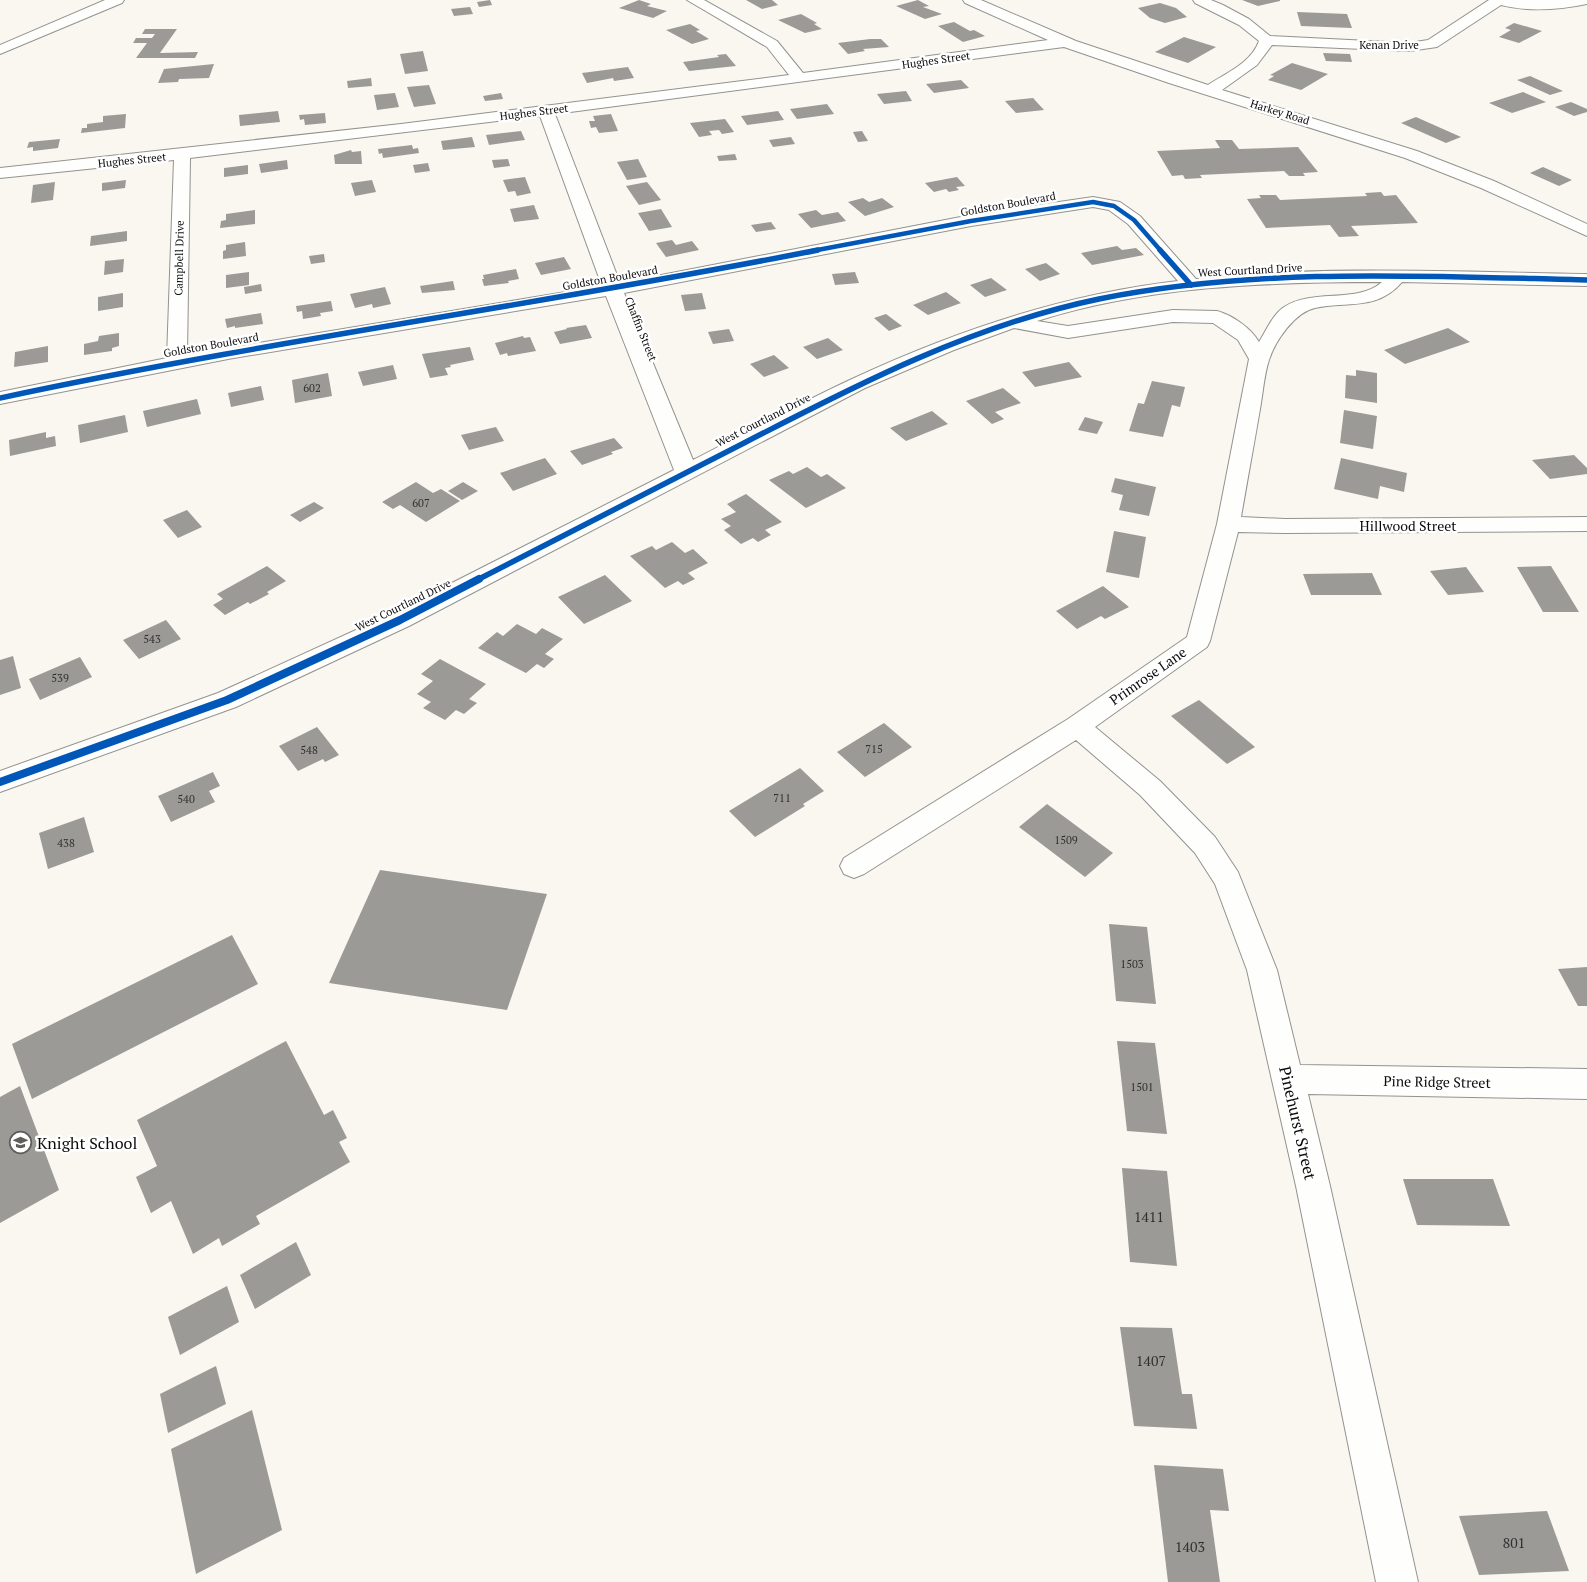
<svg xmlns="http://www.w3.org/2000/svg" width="1587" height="1582" viewBox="0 0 1587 1582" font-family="'PT Serif',serif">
<rect width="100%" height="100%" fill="#faf7f0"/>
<!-- building -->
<g fill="#9c9a96">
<polygon points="490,0 492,5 479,7 477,2"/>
<polygon points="639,0 651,4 647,6 667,11 653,18 619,8"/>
<polygon points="746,0 772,0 778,5 762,9"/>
<polygon points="918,0 929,6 923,7 942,14 925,19 896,6"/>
<polygon points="1242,0 1280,0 1280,1 1258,6"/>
<polygon points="1160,3 1176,8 1187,17 1165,23 1150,18 1138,8"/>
<polygon points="470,7 473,14 454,16 451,9"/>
<polygon points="1297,12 1347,14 1352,28 1301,26"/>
<polygon points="801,14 817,23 814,24 822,29 805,33 778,20"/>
<polygon points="954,22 970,31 974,30 985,36 963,42 938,26"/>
<polygon points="1514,23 1542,31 1519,43 1499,37 1511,30 1505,28"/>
<polygon points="690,24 700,30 696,31 709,39 692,44 666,30"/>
<polygon points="145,29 177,29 160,53 198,52 195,58 136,58 147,43 133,43 136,38 152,38 155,34 142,34"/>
<polygon points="1184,37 1216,47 1188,63 1155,52"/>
<polygon points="870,39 881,39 889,47 863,49 865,51 848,54 838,43"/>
<polygon points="423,51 428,71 405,74 400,54"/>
<polygon points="1323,53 1350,54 1352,62 1326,61"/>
<polygon points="726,54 736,66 689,71 683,62 719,57 717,55"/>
<polygon points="1292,63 1328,74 1301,90 1268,80 1274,76 1270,75"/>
<polygon points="214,64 209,78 179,79 178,82 158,83 164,69"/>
<polygon points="628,67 634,78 614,81 613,78 587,83 582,73"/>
<polygon points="1530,76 1563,91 1550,95 1517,80"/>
<polygon points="371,78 372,86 348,88 347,81"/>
<polygon points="961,80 969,88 934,93 926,84"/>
<polygon points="429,85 436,104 414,107 407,87"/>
<polygon points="906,91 912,101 884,104 877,94"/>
<polygon points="1523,92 1546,102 1512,113 1489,103"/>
<polygon points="395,93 399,107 377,110 374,95"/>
<polygon points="501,93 503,99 485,101 483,96"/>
<polygon points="1033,98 1044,110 1016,113 1005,101"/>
<polygon points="1571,102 1587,109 1587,112 1574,116 1555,107"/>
<polygon points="827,104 834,114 797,119 790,109"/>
<polygon points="278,111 280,122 240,126 239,115"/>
<polygon points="778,111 784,120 747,125 741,116"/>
<polygon points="325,113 326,123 305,125 304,119 300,120 299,115"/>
<polygon points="126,114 125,128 81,133 82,128 87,128 87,124 103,122 103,116"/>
<polygon points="611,114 618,131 599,133 596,127 591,128 589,121 595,121 593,116"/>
<polygon points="1416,117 1461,137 1446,143 1401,123"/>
<polygon points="725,119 734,132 722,134 719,130 709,131 712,135 699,137 690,123"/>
<polygon points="521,131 525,140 489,145 486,135"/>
<polygon points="862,131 868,141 858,142 853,132"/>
<polygon points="472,137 475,147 443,150 441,141"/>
<polygon points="791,137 795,144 773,147 769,140"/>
<polygon points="60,139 58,148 33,151 33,147 27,148 29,142"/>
<polygon points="1215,140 1232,140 1239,149 1298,147 1318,172 1303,173 1305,176 1289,176 1284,171 1200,175 1202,178 1185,179 1183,175 1172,176 1157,151 1220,148"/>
<polygon points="412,145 413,149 418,148 419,153 383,158 382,153 379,154 378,149"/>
<polygon points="351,150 352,152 361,151 362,164 335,164 334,155"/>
<polygon points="735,154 737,160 719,161 717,156"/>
<polygon points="508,159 510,166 494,168 492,160"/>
<polygon points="638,159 647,177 627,180 617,162"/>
<polygon points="287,160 288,169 261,173 259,164"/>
<polygon points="428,163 430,171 415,173 413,165"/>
<polygon points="248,165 248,174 224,177 224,168"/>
<polygon points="1543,167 1572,180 1559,186 1530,173"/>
<polygon points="525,177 531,193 517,196 515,191 508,192 503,180"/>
<polygon points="957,177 965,186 956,187 959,190 949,192 946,189 934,192 925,183"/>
<polygon points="126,180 125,188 102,191 102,183"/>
<polygon points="372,180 376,192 355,196 351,183"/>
<polygon points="55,182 53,200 31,203 33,185"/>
<polygon points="647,182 661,200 639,205 626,186"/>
<polygon points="1381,192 1384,196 1396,195 1418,223 1351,226 1359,236 1339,237 1330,225 1266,228 1247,199 1261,198 1259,195 1276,195 1280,200 1367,196 1365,193"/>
<polygon points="863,198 869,202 882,198 894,207 865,216 848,202"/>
<polygon points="534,205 539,219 514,222 510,209"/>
<polygon points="661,209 672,227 649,231 638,213"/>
<polygon points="255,210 255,224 220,228 221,221 226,220 226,214"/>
<polygon points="816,210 822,215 838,212 846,221 811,228 798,214"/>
<polygon points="771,222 776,229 756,232 751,225"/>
<polygon points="127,231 127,241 90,246 91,236"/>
<polygon points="672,240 676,245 692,241 699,250 666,257 656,243"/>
<polygon points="245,242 246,256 223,259 223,251 226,250 226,245"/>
<polygon points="1117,246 1122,250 1136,248 1144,255 1092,265 1081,253"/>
<polygon points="324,254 325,262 311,264 309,256"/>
<polygon points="564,257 571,269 541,275 535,263"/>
<polygon points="124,259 123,272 104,275 105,261"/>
<polygon points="1046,263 1060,274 1040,281 1025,269"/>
<polygon points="516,269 519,279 508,281 509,283 484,286 482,279 484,279 483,275"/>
<polygon points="249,272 249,285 226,288 226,275"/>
<polygon points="855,272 859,283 835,285 832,274"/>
<polygon points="991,278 1007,290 985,297 970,285"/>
<polygon points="453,281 455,290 422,293 420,286"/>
<polygon points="261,284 262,291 245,294 244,287"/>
<polygon points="385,287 391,304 373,308 372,304 355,308 350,294"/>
<polygon points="946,292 961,303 928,315 913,305"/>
<polygon points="123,293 123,307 98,311 98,297"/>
<polygon points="702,293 706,309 685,311 681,295"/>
<polygon points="331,301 333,311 320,313 321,316 303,319 302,311 297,312 296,306"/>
<polygon points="261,313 263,324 235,328 235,326 227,328 225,319"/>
<polygon points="886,314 902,326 889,331 874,318"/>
<polygon points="586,325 592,338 560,344 554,332 567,329 566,328"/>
<polygon points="1448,328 1470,342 1405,364 1384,350"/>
<polygon points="729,329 734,341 713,344 708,332"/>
<polygon points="119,333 119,346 112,348 112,351 84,355 84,344 98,341 99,336"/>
<polygon points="523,336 524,338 530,337 536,351 508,356 507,353 500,355 495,343"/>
<polygon points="828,338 843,350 817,359 803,347"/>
<polygon points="48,346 48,362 14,367 15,352"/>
<polygon points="470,347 474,360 450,365 451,367 445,368 448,375 430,378 422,354"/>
<polygon points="774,355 789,368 764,377 750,364"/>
<polygon points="1069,362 1082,377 1035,387 1022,372"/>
<polygon points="393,365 397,379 363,386 358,372"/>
<polygon points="1356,370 1377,373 1377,403 1345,398 1346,375 1356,376"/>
<polygon points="328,373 332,396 295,403 292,380"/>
<polygon points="1152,381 1185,387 1180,407 1172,405 1163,437 1129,431 1138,403 1144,404"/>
<polygon points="261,386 264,400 231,407 228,393"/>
<polygon points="1003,388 1021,403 995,412 1004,419 992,424 966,401"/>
<polygon points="197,399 201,414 147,427 143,411"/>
<polygon points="1344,410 1377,416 1373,449 1340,443"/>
<polygon points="932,411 948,424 906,441 890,428"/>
<polygon points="125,415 128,432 80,443 78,425"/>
<polygon points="1085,417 1103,422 1097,434 1078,430"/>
<polygon points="496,427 504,441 469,450 461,435"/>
<polygon points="46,432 46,438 55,436 56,446 10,456 9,440"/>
<polygon points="614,438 623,448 611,452 613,454 582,465 570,451"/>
<polygon points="1574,455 1587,468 1587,474 1550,479 1532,460"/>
<polygon points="545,458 557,474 513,491 500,473"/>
<polygon points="1341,458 1407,473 1404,492 1380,486 1378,499 1334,489"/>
<polygon points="807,467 821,477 827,474 846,488 806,508 769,480 789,471 793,474"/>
<polygon points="1115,478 1156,487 1149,516 1119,510 1123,495 1111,492"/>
<polygon points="416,482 433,493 441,489 460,501 426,522 400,505 393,509 382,502"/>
<polygon points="463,482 478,491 462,500 448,491"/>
<polygon points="746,494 782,522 765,530 771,535 758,542 753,538 741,544 724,530 731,526 721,519 736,512 727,504"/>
<polygon points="314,502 324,508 300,522 290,515"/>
<polygon points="187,510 202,527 178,538 163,520"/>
<polygon points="1114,531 1146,537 1139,578 1106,572"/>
<polygon points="672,542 685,553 693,549 708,563 688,573 695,579 683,585 678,581 665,588 630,556 652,546 656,550"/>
<polygon points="267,566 286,581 267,592 269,594 250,604 248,602 225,615 213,605 223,599 217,594"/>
<polygon points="1551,566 1579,612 1543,612 1517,567"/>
<polygon points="1466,567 1484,592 1448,595 1430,571"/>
<polygon points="1372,573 1382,595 1311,595 1303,574"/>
<polygon points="605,575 632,601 584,624 558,597"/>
<polygon points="1103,586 1129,607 1105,619 1101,616 1077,629 1056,611"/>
<polygon points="166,620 181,639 139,659 123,640"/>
<polygon points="517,624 536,634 542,628 563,639 545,654 554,659 544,668 537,664 526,673 478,648 497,632 503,636"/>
<polygon points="13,656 21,688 0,695 0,660"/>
<polygon points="80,657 92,677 40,700 29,679"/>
<polygon points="440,659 486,684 469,699 477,703 464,714 456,710 445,720 423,708 431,702 417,694 433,681 421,674"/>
<polygon points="1199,700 1255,747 1227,764 1171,716"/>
<polygon points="884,723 912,747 865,777 837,752"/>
<polygon points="317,727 339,755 325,762 323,759 298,771 279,746"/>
<polygon points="800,768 824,791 803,804 805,806 755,837 729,811"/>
<polygon points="213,772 220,786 209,791 215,802 171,822 158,796"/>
<polygon points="1047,804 1113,853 1085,877 1019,827"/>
<polygon points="84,817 94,852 48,869 39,833"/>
<polygon points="380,870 547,894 507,1010 329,983"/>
<polygon points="1109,924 1147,927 1156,1004 1116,1001"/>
<polygon points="232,935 258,984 32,1099 12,1044"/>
<polygon points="1587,967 1587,1006 1578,1006 1558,969"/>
<polygon points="286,1041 324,1115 333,1110 347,1138 339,1142 350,1162 256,1216 260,1224 222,1246 219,1238 193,1254 171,1201 151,1213 136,1177 157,1166 137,1120"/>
<polygon points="1117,1041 1155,1043 1167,1134 1127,1131"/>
<polygon points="20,1086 59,1190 0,1223 0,1097"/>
<polygon points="1122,1168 1167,1171 1177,1266 1130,1262"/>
<polygon points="1403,1179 1493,1179 1510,1226 1417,1225"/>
<polygon points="296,1242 311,1275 255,1309 240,1275"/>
<polygon points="227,1286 239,1322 180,1355 168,1317"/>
<polygon points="1120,1327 1172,1328 1182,1394 1192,1394 1197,1429 1134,1426"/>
<polygon points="216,1366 226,1404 168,1433 160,1394"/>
<polygon points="252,1410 282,1530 196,1574 171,1449"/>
<polygon points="1154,1465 1223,1469 1229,1511 1210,1510 1220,1582 1168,1582"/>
<polygon points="1547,1511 1569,1571 1479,1575 1459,1516"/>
</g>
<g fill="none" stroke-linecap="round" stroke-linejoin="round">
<defs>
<g id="minor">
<polygon points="105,0 124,0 122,3 0,54 0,45"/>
<path d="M687 0H704L777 41 803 73 1048 40 965 3 963 0H981L1076 41 1208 85C1226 73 1251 63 1259 41L1239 25 1195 3 1193 0H1211L1223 5 1249 19 1270 36 1409 43 1428 40 1489 0H1587V4C1558 10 1529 12 1501 5L1437 47 1409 51 1272 45 1257 65 1222 90 1417 151 1494 181 1587 224V236L1481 188 1405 158 1169 83 1064 47 555 114 620 283 971 215 1093 197 1120 202 1140 216 1196 279C1326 265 1457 272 1587 274V286L1402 282C1377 311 1348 301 1315 308 1295 312 1275 341 1269 360 1264 375 1263 393 1260 409 1254 445 1247 481 1241 517L1285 519 1587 517V531L1285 533 1238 532 1210 641 1207 647 1095 727 1160 781 1215 837 1238 872 1277 970 1300 1065 1587 1069V1099L1308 1094 1330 1186 1418 1582H1376L1296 1186 1247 970 1215 884 1195 853 1140 795 1076 740 864 874 854 878 844 874 840 866 844 858 1068 719 1187 637 1217 524 1249 359 1238 340 1213 323 1173 322 1068 338 1014 328 954 350 865 388 409 626 236 707 0 792V771L218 693 391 614 674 470 606 296 228 359 0 404V392L167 358 174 160 0 178V168L401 124 789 75 767 47ZM540 116 602 286 187 355 190 158ZM1093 207 1109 210 1128 224 1178 281C1064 294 955 331 852 379 798 404 746 433 693 460L624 293 971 226ZM1382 282C1358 304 1313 288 1284 307 1273 314 1266 331 1259 342 1251 328 1232 315 1217 311L1173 310 1068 326 1037 321C1148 286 1267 282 1382 282Z"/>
</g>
</defs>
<!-- minor casing -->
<use href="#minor" stroke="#93928f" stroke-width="2"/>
<!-- minor -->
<use href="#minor" fill="#fefefd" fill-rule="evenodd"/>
<defs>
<polyline id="cycleway-far2" points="812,251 971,221 1093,202 1114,206 1134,220 1161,251"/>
<g id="cycleway-far1">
<polyline points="1160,250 1191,285"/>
<path d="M0 398C271 340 546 304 818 250"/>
<path d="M477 580C566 534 655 489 744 443 858 384 973 325 1099 299 1259 267 1425 276 1587 280"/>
</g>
<polyline id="cycleway" points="0,782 227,700 400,620 479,579"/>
</defs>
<!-- cycleway-far2 casing -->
<use href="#cycleway-far2" stroke="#fff" stroke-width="6"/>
<!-- cycleway-far1 casing -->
<use href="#cycleway-far1" stroke="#fff" stroke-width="8"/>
<!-- cycleway casing -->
<use href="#cycleway" stroke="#fff" stroke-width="11"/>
<!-- cycleway-far2 -->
<use href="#cycleway-far2" stroke="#0057b8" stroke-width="4.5"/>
<!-- cycleway-far1 -->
<use href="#cycleway-far1" stroke="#0057b8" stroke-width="5.5"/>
<!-- cycleway -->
<use href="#cycleway" stroke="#0057b8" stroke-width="8"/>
</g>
<!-- icons -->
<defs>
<symbol id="school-ring" viewBox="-11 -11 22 22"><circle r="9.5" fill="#fff" stroke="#5f5e5c" stroke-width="1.5"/><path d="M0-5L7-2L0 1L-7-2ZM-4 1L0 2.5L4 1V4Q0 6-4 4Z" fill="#5f5e5c"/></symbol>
</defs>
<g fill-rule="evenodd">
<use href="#school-ring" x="8" y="1130" width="25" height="25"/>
</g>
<g text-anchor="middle" stroke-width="5" stroke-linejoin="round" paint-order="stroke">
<!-- far-street labels -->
<g font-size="11" fill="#0c0c0c" stroke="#fff">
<text x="1389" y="49">Kenan Drive</text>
<text transform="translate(936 60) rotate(-8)" y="4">Hughes Street</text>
<text transform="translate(534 112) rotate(-7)" y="4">Hughes Street</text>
<text transform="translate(1280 112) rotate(17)" y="4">Harkey Road</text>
<text transform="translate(132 160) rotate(-6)" y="4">Hughes Street</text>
<text transform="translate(1008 204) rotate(-10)" y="4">Goldston Boulevard</text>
<text transform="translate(179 258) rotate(-89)" y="4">Campbell Drive</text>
<text transform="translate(1250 270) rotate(-3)" y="4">West Courtland Drive</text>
<text transform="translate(610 278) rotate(-10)" y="4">Goldston Boulevard</text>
<text transform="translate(641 329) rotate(68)" y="4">Chaffin Street</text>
<text transform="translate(211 345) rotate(-10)" y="4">Goldston Boulevard</text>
<text transform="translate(763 420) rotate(-27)" y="4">West Courtland Drive</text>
<text transform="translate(403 605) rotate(-26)" y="4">West Courtland Drive</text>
</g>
<!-- number labels -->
<g font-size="11" fill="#30302e">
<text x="312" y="392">602</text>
<text x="421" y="507">607</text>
<text x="152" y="643">543</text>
<text x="60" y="682">539</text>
<text x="874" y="753">715</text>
<text x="309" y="754">548</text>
<text x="782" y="802">711</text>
<text x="186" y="803">540</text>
<text x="1066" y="844">1509</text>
<text x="66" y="847">438</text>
<text x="1132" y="968">1503</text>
<text x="1142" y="1091">1501</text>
</g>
<!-- street labels -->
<g font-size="14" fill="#0c0c0c" stroke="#fff">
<text x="1408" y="531">Hillwood Street</text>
<text transform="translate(1148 676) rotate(-35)" y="5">Primrose Lane</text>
<text transform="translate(1437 1082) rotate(1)" y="5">Pine Ridge Street</text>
</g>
<!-- near-number labels -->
<g font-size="14" fill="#30302e">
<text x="1149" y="1222">1411</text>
<text x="1151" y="1366">1407</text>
<text x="1514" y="1548">801</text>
<text x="1190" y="1552">1403</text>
</g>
<!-- near-street labels -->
<g font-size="16" fill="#0c0c0c" stroke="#fff">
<text transform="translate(1298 1123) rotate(77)" y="6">Pinehurst Street</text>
</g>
<!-- near-poi labels -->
<g font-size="16" fill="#0c0c0c" stroke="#fff" text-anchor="start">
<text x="37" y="1149">Knight School</text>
</g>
</g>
</svg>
